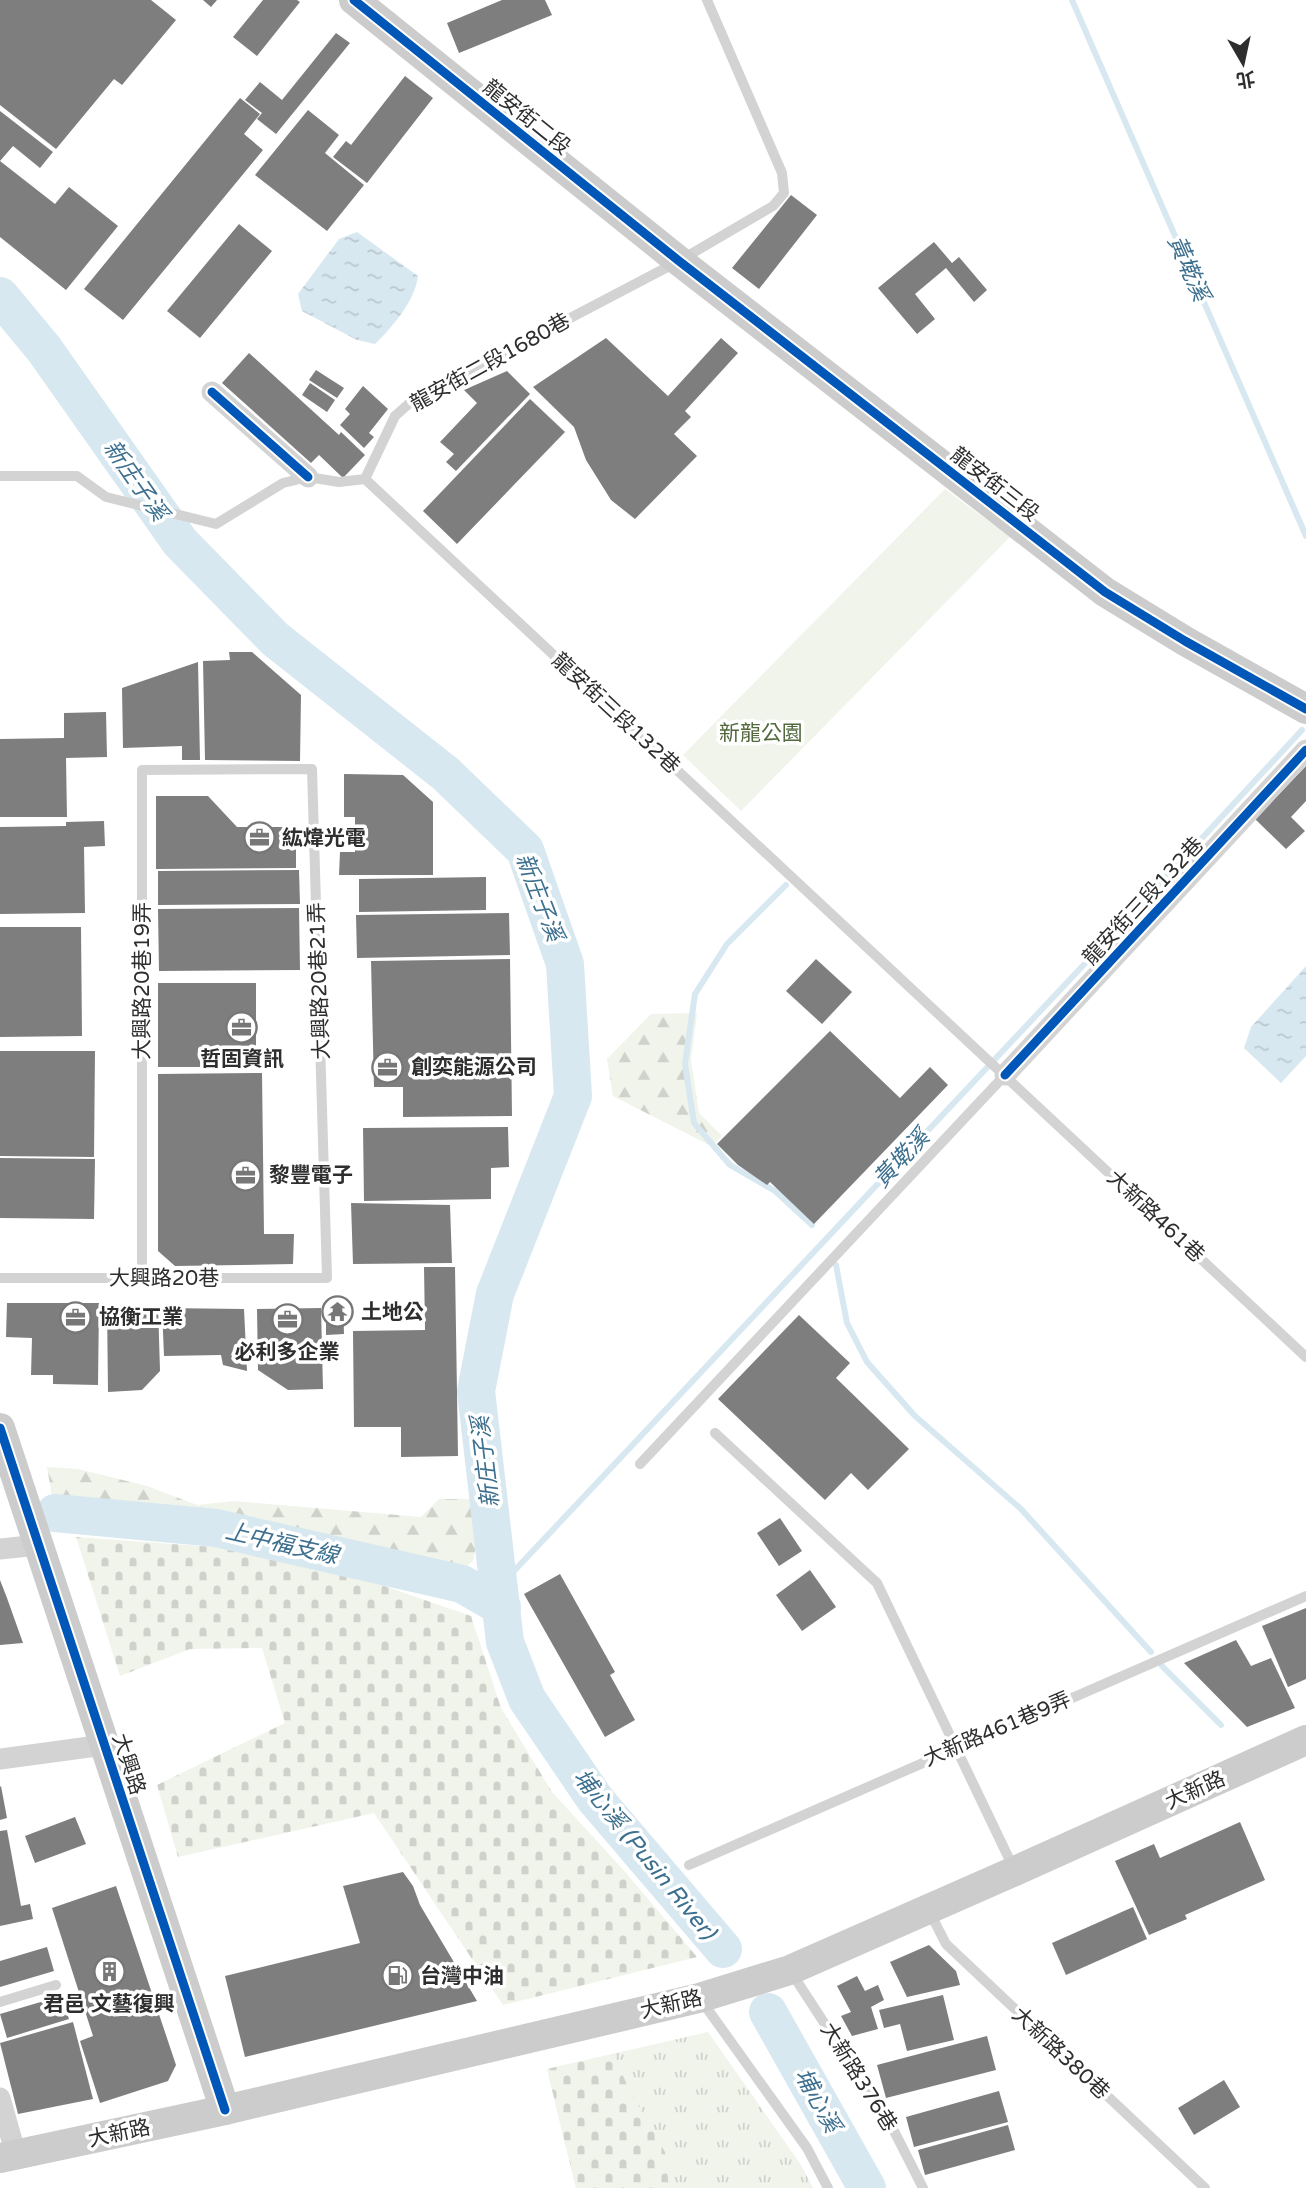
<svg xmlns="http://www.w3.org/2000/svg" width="1306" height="2188" viewBox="0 0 1306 2188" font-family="'Varela Round','Noto Sans TC',sans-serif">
<defs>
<pattern id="grass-tufts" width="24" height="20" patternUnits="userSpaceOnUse" patternTransform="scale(1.75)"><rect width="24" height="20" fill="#f0f4eb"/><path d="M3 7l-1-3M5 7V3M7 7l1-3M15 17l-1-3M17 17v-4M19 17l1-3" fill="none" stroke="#ced2ca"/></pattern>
<pattern id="forest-firs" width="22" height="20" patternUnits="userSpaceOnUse" patternTransform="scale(1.75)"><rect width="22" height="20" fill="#f0f4eb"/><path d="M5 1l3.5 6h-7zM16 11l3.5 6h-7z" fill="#ced2ca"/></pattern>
<pattern id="cemetery-stones" width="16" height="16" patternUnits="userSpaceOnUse" patternTransform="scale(1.75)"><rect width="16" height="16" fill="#f0f4eb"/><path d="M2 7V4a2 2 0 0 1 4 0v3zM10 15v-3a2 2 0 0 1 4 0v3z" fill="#ced2ca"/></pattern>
<pattern id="water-ripples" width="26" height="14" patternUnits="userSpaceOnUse" patternTransform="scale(1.75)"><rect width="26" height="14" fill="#d8e8f1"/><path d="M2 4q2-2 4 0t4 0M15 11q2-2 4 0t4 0" fill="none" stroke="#bac7cf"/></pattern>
</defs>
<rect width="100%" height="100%" fill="#fff"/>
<!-- grass -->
<polygon fill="url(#grass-tufts)" points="708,2032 801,2165 813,2188 576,2188 547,2069"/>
<!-- forest -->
<g fill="url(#forest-firs)">
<polygon points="697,1013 691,1060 699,1113 722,1136 711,1146 613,1096 607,1059 651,1014"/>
<path d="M47 1467 78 1469 147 1486 197 1505 234 1501 421 1517 439 1499H470L479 1531 473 1561 457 1575C387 1556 319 1538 248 1527 182 1517 116 1514 52 1496Z"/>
</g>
<!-- cemetery -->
<g fill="url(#cemetery-stones)">
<polygon points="76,1537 241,1549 367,1580 471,1616 501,1708 552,1792 627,1874 697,1957 503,2005 374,1813 178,1857 157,1785 285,1723 262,1648 190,1649 120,1676"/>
<polygon points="613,2054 630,2091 665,2152 669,2188 576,2188 547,2069"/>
</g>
<!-- park -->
<polygon fill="#f0f4eb" points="945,489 1010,537 741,811 683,755"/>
<!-- water -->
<g fill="url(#water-ripples)">
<path d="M357 232 418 276C415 301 393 326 375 344L357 340 302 311 298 294 339 239Z"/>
<polygon points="1306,966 1306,1056 1281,1083 1244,1048 1251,1027"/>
</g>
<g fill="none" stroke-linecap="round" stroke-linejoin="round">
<!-- stream -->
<g stroke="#d8e8f1" stroke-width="6">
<polyline points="1072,0 1306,536"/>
<polyline points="786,885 727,944 695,994 685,1064 694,1123 730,1165 775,1191 812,1225"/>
<polyline points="836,1265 847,1323 867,1362 915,1416 1021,1509 1151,1652"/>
<polyline points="500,1586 1154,890 1302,730"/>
<polyline points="1162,1666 1221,1725"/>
</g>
<!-- river -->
<g stroke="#d8e8f1" stroke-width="38">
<polyline points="0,296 44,349 180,542 275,639 446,774 525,850 565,964 573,1096 495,1294 476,1391 505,1642 527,1699 595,1799 723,1949"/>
<polyline points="55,1513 216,1528 462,1584 502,1607"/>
<polyline points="768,2012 867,2188"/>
</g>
</g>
<!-- building -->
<g fill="#7e7e7e">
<polygon points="0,0 151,0 176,20 122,85 114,79 56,149 0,105"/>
<polygon points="203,0 217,0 211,7"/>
<polygon points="263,0 297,0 300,2 257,56 233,37"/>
<polygon points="502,0 545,0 552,15 459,53 447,23"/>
<polygon points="336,33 350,43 276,134 257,119 262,113 245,100 260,82 282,100"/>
<polygon points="405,76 433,98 367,183 333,157 346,141 351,145"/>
<polygon points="240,98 260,114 244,134 263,150 123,320 84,289"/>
<polygon points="308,110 339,135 325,153 364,185 327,231 255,175"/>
<polygon points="0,111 53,152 40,168 13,146 0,161 55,204 69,187 118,226 66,290 0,237"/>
<polygon points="791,195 817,215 759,289 732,268"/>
<polygon points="239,224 272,251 200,338 167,311"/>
<polygon points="934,242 952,263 959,257 987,290 974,302 946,268 915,294 935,319 917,334 878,288"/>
<polygon points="606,338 668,396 721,338 738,353 685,411 691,417 674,434 697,456 635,519 611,500 586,460 574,427 533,387"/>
<polygon points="249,353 339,435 341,432 365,455 343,478 319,455 311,463 222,383"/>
<polygon points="316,370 344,388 337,398 309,380"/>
<polygon points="507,371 530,394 456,471 446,462 454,454 440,442 477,403 464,390"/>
<polygon points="310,383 335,400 327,412 302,395"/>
<polygon points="363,386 388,409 369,433 374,437 364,448 340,425 350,414 345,409"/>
<polygon points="530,399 565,432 457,544 423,511"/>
<polygon points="229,652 252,652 301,695 300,761 205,760 203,661 230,660"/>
<polygon points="198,662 200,760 182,760 182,746 123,748 122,688"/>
<polygon points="106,712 107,757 66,758 67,817 0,817 0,739 64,738 64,713"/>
<polygon points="1306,766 1306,801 1291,817 1305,831 1286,849 1255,819"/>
<polygon points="344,774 403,775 433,802 433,875 339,875 340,852 355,852 355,817 344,817"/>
<polygon points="156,796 208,796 237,827 296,827 296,868 156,869"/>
<polygon points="104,821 105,846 84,847 85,913 0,914 0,827 66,826 66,822"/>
<polygon points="299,870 300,904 158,905 158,871"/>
<polygon points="486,877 486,910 359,912 359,879"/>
<polygon points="299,908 300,970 159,971 158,909"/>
<polygon points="509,913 510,955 357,958 356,915"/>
<polygon points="0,927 81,927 82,1036 0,1037"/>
<polygon points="510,959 512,1116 403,1117 403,1087 374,1087 371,961"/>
<polygon points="816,959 852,992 822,1024 786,991"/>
<rect x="158" y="983" width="98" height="84"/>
<polygon points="830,1031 900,1098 930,1067 948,1085 814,1224 770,1182 767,1185 738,1165 717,1144"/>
<polygon points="0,1051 95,1051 94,1157 0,1156"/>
<polygon points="262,1073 264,1234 294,1234 293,1264 175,1266 158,1251 158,1074"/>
<polygon points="508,1127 509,1167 491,1168 491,1199 364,1201 363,1128"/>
<polygon points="0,1158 95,1159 94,1219 0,1218"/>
<polygon points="351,1203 450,1205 452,1263 353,1264"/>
<polygon points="424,1267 455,1267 458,1456 401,1457 401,1427 354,1427 353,1331 425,1330"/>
<polygon points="7,1303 99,1303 98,1385 53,1384 53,1375 31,1375 32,1338 6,1337"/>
<polygon points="343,1304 344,1334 326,1335 326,1305"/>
<polygon points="107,1305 158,1305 160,1371 142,1390 108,1392"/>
<polygon points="162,1308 244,1309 247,1371 223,1365 221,1355 164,1356"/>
<polygon points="321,1308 323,1389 288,1390 258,1370 257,1309"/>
<polygon points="799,1315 850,1363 836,1378 909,1449 868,1490 851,1473 825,1500 718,1399"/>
<polygon points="780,1518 802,1551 779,1566 757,1533"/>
<polygon points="810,1570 836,1607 802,1631 776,1595"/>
<polygon points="560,1574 615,1672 610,1675 635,1720 605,1737 524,1594"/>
<polygon points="0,1580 7,1598 23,1643 0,1645"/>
<polygon points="1306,1608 1306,1679 1288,1687 1262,1626"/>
<polygon points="1236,1640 1251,1666 1271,1658 1295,1708 1247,1727 1184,1663"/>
<polygon points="1,1786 7,1818 0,1820 0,1787"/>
<polygon points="75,1817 86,1844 35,1863 25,1836"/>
<polygon points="1240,1822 1265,1880 1185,1915 1187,1919 1149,1935 1115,1861 1154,1844 1160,1858"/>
<polygon points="7,1830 21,1906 30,1904 33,1919 0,1926 0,1831"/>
<polygon points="403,1872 413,1886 420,1905 477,2001 245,2057 225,1976 360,1943 343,1886"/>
<polygon points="116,1886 176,2065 168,2081 100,2103 80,2041 93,2036 52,1908"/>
<polygon points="1133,1907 1147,1939 1066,1975 1052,1943"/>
<polygon points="929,1945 956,1971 960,1985 907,1997 890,1962"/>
<polygon points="47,1947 54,1971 0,1987 0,1961"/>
<polygon points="857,1976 865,1991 878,1985 884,2000 871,2007 878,2029 852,2036 841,2016 851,2012 837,1986"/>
<polygon points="943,1995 954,2040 907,2051 900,2024 884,2028 879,2010"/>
<polygon points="61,1996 69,2019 7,2038 0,2014"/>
<polygon points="73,2022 93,2099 18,2114 0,2043"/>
<polygon points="987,2036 996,2070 886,2098 877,2065"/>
<polygon points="1224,2080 1240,2107 1194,2135 1178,2108"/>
<polygon points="999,2091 1008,2122 914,2147 906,2117"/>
<polygon points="1008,2125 1015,2150 925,2175 918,2150"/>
</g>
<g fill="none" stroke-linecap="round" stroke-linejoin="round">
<!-- lane -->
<g stroke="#d3d3d3" stroke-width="10">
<polyline points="0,476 77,476 106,497 216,524 283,483 308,477 339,482 365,479 395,416 412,401 679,261 773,206 784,193 782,173 707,0"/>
<polyline points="365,479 1306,1357"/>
<polyline points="0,1278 327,1278 312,769 142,770 142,1278"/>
<polyline points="715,1433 877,1583 1014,1869"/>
<polyline points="640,1464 1005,1075"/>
<polyline points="689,1865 1306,1596"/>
<polyline points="929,1911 946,1944 1205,2188"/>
<polyline points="791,1972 892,2127 923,2188"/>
<polyline points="701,2000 807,2148 828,2188"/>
<polyline points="0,2002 56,1985"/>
</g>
<!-- street -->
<g stroke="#d3d3d3" stroke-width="21">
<polyline points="212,392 308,477"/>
<polyline points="1005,1075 1306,750"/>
<polyline points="0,1549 38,1545"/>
<polyline points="0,1759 104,1745"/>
<polyline points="0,2098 16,2155"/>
</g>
<!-- secondary -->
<g stroke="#ccc" stroke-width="30">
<polyline points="354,0 679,261 1105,592 1185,641 1306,709"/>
<polyline points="0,1428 225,2110"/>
<polyline points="0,2158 225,2110 699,1998 790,1970 1015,1871 1306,1740"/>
</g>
<defs>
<g id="cycleway">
<polyline points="354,0 679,261 1105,592 1185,641 1306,709"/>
<polyline points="212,392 308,477"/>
<polyline points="1005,1075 1306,750"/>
<polyline points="0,1428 225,2110"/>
</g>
</defs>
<!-- cycleway casing -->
<use href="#cycleway" stroke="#fff" stroke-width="13"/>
<!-- cycleway -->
<use href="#cycleway" stroke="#0057b8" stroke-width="9"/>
</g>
<!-- icons -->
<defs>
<symbol id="office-ring" viewBox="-11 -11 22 22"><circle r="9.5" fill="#fff" stroke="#777" stroke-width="1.5"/><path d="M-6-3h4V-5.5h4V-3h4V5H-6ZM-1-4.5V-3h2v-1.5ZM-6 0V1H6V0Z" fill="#777"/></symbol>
<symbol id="temple-ring" viewBox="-11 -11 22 22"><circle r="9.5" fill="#fff" stroke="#777" stroke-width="1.5"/><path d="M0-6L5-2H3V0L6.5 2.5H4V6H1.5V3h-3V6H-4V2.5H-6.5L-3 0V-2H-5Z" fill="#777"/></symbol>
<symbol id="building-ring" viewBox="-11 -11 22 22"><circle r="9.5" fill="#fff" stroke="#777" stroke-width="1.5"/><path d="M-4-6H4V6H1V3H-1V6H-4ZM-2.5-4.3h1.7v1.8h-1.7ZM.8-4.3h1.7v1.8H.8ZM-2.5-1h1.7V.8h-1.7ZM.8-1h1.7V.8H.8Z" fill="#777"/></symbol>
<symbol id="fuel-ring" viewBox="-11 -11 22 22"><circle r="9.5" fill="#fff" stroke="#777" stroke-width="1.5"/><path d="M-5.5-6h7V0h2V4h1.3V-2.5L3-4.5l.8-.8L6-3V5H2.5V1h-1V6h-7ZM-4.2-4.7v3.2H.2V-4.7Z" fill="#777"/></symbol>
</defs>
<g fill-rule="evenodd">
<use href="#office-ring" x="242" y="820" width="35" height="35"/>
<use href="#office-ring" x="224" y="1010" width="35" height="35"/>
<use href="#office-ring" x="370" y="1050" width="35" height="35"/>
<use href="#office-ring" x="228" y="1158" width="35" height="35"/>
<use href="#temple-ring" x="320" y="1294" width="35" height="35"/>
<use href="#office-ring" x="58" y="1300" width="35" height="35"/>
<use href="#office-ring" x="270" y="1302" width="35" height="35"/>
<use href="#building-ring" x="92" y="1954" width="35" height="35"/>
<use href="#fuel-ring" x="380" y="1958" width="35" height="35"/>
</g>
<g text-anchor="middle" stroke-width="7" stroke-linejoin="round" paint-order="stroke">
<!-- street labels -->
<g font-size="21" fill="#2e2e2e" stroke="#fff">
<text transform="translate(527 117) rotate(39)" y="7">龍安街二段</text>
<text transform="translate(490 362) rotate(-29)" y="7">龍安街二段1680巷</text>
<text transform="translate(995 484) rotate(38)" y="7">龍安街三段</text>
<text transform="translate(616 713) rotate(43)" y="7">龍安街三段132巷</text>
<text transform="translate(1143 901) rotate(-47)" y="7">龍安街三段132巷</text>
<text transform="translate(142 981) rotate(-90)" y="7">大興路20巷19弄</text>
<text transform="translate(319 981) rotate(-92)" y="7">大興路20巷21弄</text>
<text transform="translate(1156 1216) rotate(43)" y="7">大新路461巷</text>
<text x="164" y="1285">大興路20巷</text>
<text transform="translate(997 1729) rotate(-23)" y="7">大新路461巷9弄</text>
<text transform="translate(129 1764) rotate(72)" y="7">大興路</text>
<text transform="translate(1195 1790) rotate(-24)" y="7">大新路</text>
<text transform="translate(671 2004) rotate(-13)" y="7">大新路</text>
<text transform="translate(1061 2053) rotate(43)" y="7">大新路380巷</text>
<text transform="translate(859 2077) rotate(58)" y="7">大新路376巷</text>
<text transform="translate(119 2133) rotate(-12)" y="7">大新路</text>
</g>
<!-- park labels -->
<g font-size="21" fill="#51693c" stroke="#fff">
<text x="761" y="740">新龍公園</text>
</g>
<!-- poi labels -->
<g font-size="21" font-weight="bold" fill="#2e2e2e" stroke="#fff" text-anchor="start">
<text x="282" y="845">紘煒光電</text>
<text x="242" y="1066" text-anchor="middle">哲固資訊</text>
<text x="411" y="1074">創奕能源公司</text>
<text x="269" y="1182">黎豐電子</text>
<text x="361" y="1319">土地公</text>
<text x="99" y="1324">協衡工業</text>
<text x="287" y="1359" text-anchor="middle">必利多企業</text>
<text x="420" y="1983">台灣中油</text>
<text x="109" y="2011" text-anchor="middle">君邑 文藝復興</text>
</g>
<!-- water labels -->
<g font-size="23" font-style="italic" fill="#3d708f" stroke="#fff">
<text transform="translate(1189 268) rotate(66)" y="8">黃墘溪</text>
<text transform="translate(136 480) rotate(55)" y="8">新庄子溪</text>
<text transform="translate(540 897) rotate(69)" y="8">新庄子溪</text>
<text transform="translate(901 1158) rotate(-47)" y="8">黃墘溪</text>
<text transform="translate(485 1462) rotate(-97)" y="8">新庄子溪</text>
<text transform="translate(282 1543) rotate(13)" y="8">上中福支線</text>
<text transform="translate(645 1854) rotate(51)" y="8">埔心溪 (Pusin River)</text>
<text transform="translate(818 2100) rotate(61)" y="8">埔心溪</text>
</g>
</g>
<!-- north arrow -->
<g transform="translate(1243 63) rotate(171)" stroke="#ffffff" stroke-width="5" paint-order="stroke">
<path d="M0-5L12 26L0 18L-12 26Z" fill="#2e2e2e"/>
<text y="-10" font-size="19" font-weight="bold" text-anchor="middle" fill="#2e2e2e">北</text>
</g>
</svg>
